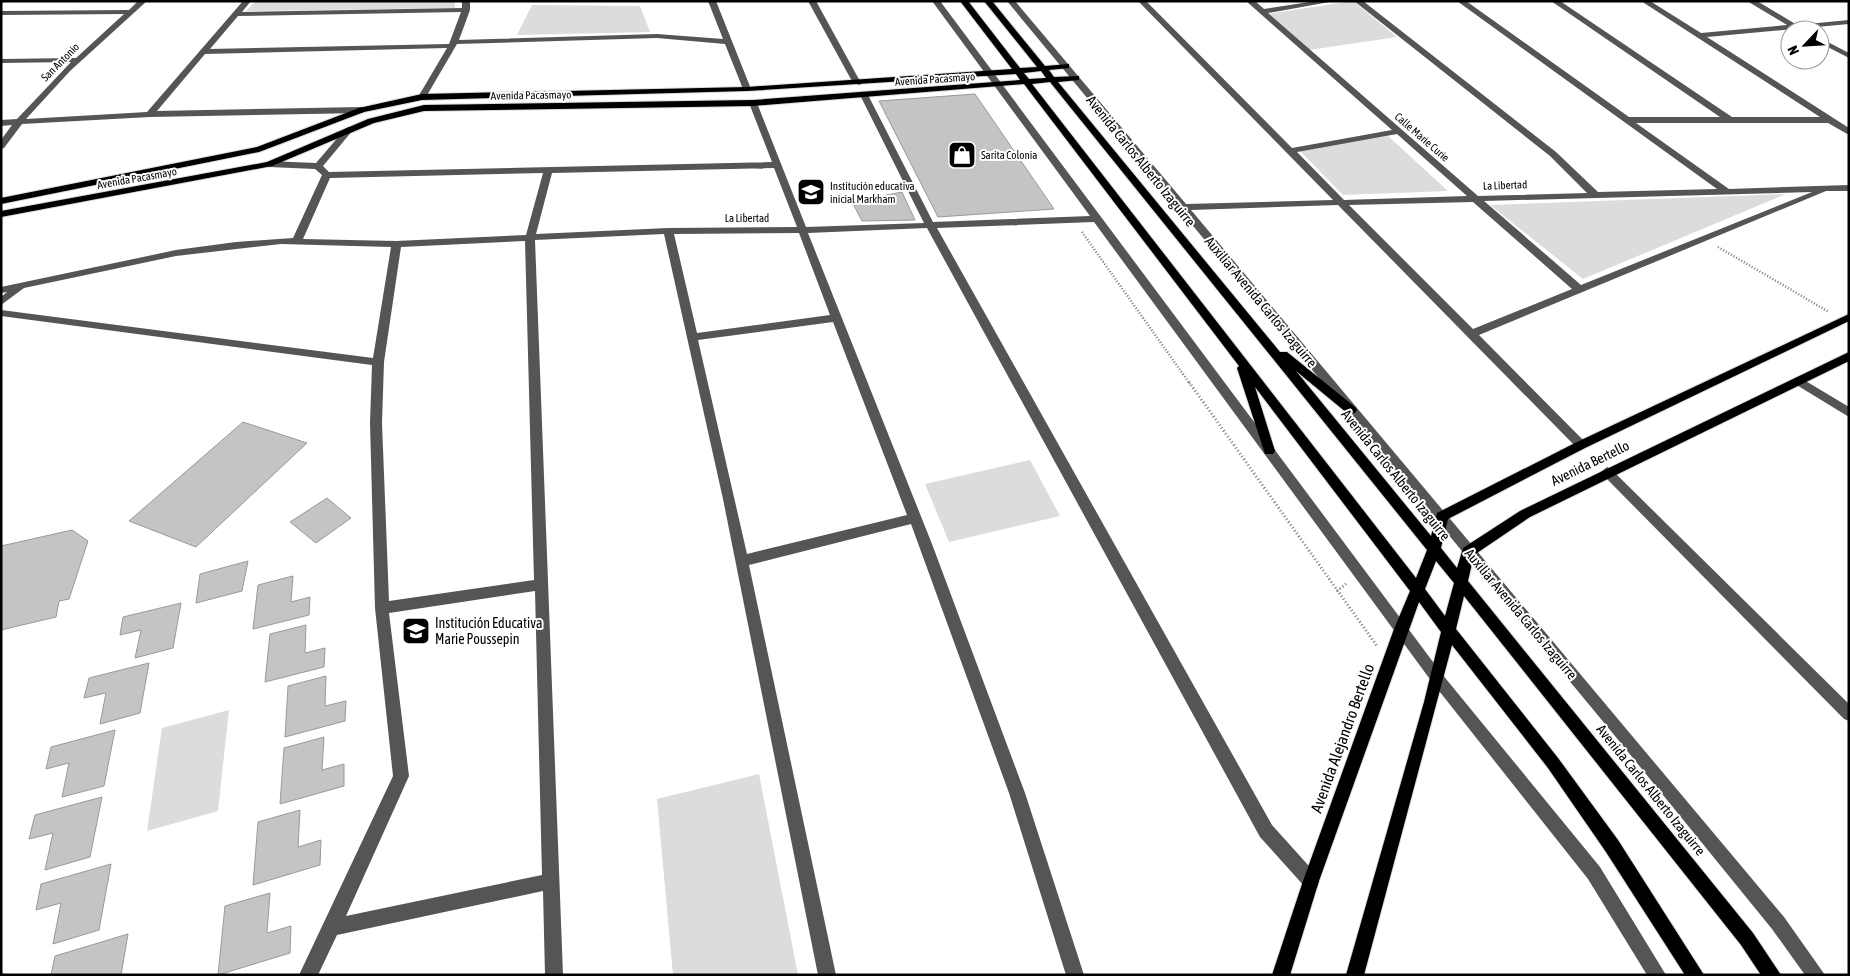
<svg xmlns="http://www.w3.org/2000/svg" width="1850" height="976" viewBox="0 0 1850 976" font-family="'Asap Condensed',sans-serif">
<rect width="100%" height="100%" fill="#fff"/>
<!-- green -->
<g fill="#dcdcdc">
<polygon points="256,1 455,1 455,8 246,11"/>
<polygon points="1353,1 1397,37 1309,50 1267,14"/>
<polygon points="532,5 640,6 650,32 517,35"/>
<polygon points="1388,136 1448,191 1343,195 1299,150"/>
<polygon points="1786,194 1583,279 1490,205"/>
<polygon points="1030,460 1060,516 949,542 925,484"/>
<polygon points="229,710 218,811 147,831 162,728"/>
<polygon points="759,774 798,975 673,975 657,799"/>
</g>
<!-- building -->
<g fill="#c4c4c4" stroke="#999">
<polygon points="975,94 1054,209 938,217 879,101"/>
<polygon points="902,192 915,220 862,221 852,202"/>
<polygon points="243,422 307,443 196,547 129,521"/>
<polygon points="327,498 351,518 316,543 290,522"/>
<polygon points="72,530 88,541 69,599 59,601 56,617 1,630 1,546"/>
<polygon points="248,561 242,591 196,603 200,574"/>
<polygon points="293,576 291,602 310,597 309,615 253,629 258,585"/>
<polygon points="181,603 173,648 135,658 141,630 120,635 123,617"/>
<polygon points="306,625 305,653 325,648 324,667 265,682 270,634"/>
<polygon points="149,663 140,713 100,724 106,693 84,698 89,678"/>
<polygon points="326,676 325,706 346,701 345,721 285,737 288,686"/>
<polygon points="115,730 104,786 62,797 69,763 46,769 51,747"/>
<polygon points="324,737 322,770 344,764 344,786 280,804 284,748"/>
<polygon points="102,797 90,857 45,870 53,833 29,839 35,815"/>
<polygon points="300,810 298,847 321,840 320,865 253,885 258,822"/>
<polygon points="111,864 99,930 53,944 61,903 36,910 41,884"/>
<polygon points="270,893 267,933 291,926 290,953 218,975 225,906"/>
<polygon points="128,934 121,975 51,975 55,956"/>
</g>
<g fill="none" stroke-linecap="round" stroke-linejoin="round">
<defs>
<path id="major" d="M960 1H968L1020 68 1037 67 984 1H992L1045 66 1069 64V68L1049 70 1054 77 1079 76V80L1058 82 1280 352H1287L1355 407 1357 410 1355 413H1347L1296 371 1431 536 1437 513 1577 442 1849 314V321L1585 448 1448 519 1441 548 1457 568 1463 548 1520 511 1849 352V361L1530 517 1474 555 1468 581 1753 933 1781 975H1761L1741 945 1464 596 1456 629 1558 758 1618 840 1704 975H1685L1606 852 1548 768 1452 645 1364 975H1346L1424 702 1441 632 1419 602 1319 881 1290 975H1272L1303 881 1394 629 1410 591 1255 387 1275 451 1273 454H1265L1237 368 1239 366 1024 84 753 106 424 111 374 123 272 166 1 217V211L267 162 368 119 424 105 753 100 1020 80 1016 74 747 91 422 100 364 112 259 152 1 204V198L257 147 359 108 422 94 747 87 1012 69ZM1041 71 1046 78 1029 79 1024 73ZM1050 82 1427 550 1416 578 1032 84ZM1436 561 1454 583 1445 616 1425 589Z"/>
</defs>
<!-- major casing -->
<use href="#major" stroke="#dbdbdb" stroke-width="2"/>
<!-- path-far1 -->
<g stroke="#777" stroke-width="2.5" stroke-dasharray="1 2" stroke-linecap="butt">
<polyline points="1082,232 1190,384"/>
<polyline points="1718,247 1829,312"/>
</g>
<!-- path -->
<g stroke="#777" stroke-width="3" stroke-dasharray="1 2.5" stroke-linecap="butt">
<polyline points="1189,382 1377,646"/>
<polyline points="1337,591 1347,583"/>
</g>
<!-- minor -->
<g fill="#555" fill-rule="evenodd">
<path d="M138 1H147L70 71 26 119 147 112 243 1H251L242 12 462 8V1H470V10L459 40 657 34 723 39 708 1H716L751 89 747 91 743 89 725 44 657 38 457 44 426 97 422 100 418 97 447 48 205 54 157 111 362 107 366 110 362 113 150 117 22 124 4 148 1 149V140L12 125 1 126V120L17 119 71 62 1 63V59L76 58 124 14 1 15V11L129 10ZM461 12 449 44 210 49 238 16Z"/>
<polygon points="808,1 816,1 861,83 860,85 853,83"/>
<path d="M932 1H940L1442 674 1600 867 1666 975H1647L1588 879 1432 682 1094 222 937 228 1272 825 1317 875 1319 881 1317 887 1311 889 1305 887 1260 837 927 228 808 233 932 544 1025 793 1084 975H1066L1009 793 911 524 749 565 836 975H818L723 499 664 234 535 240 563 975H545L543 891 337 935 318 975H299L393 776 375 608 370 423 372 365 1 316V310L373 358 391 247 281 244 176 256 24 288 1 305V297L7 292 1 293V287L176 250 236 242 293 238 322 175 315 169 269 167 264 164 269 161 316 163 346 128 349 127 353 130 323 166 329 172 772 162 749 103 753 100 757 103 806 227 924 223 860 95 864 92 868 95 933 222 1090 216ZM774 168 797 227 668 228 536 234 552 173ZM543 173 526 235 396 241 303 239 330 178ZM799 233 830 315 697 333 674 234ZM525 241 534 580 389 601 382 423 384 362 401 247ZM833 322 907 515 747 554 698 340ZM535 591 542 875 346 916 409 776 389 613Z"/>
<path d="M1007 1H1015L1186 204 1333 200 1138 1H1146L1292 148 1392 130 1246 1H1255L1264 9 1316 1H1335L1268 13 1478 196 1587 193 1550 156 1354 1H1363L1556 152 1598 192 1717 189 1457 1H1466L1629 117H1720L1551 1H1560L1732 117H1820L1641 1H1650L1701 33 1787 25 1747 1H1757L1797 25 1849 20V24L1707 37 1849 128V135L1828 123H1636L1729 189 1849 185V191H1826L1479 335 1585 442 1587 445 1581 449 1577 448 1338 205 1191 210 1784 917 1825 975H1805L1772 929 1615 736ZM1397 134 1467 196 1344 200 1297 152ZM1812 192 1581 285 1484 201ZM1473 202 1572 289 1473 329 1349 205Z"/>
<polygon points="1820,38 1849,53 1849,58 1820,43"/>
<polygon points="1799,377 1849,407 1849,417 1795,384 1793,381 1795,378"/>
<polygon points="1607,467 1611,469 1849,704 1849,721 1844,719 1603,475 1601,472"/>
</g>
<!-- major -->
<use href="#major" fill="#000" fill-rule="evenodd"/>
</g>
<!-- icons -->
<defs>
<symbol id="shop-square" viewBox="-11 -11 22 22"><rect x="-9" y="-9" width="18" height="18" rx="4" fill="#000" stroke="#fff"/><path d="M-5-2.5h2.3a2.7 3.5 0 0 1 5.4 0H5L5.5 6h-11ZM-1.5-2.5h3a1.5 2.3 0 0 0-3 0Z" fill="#fff"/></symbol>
<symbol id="school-square" viewBox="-11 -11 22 22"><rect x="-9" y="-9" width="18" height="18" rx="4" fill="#000" stroke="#fff"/><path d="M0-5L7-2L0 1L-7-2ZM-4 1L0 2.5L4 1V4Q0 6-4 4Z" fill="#fff"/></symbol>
</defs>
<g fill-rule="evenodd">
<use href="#shop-square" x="946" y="139" width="32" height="32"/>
<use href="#school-square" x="795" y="176" width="32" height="32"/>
<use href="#school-square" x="400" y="615" width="32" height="32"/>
</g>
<g text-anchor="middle" stroke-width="4" stroke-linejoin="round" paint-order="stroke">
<!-- far-street labels -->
<g font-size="11" fill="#000" stroke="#fff">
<text transform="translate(60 62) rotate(-45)" y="4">San Antonio</text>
<text transform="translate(935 79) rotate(-4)" y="4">Avenida Pacasmayo</text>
<text transform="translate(531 95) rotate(-1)" y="4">Avenida Pacasmayo</text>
<text transform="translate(1422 137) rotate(41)" y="4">Calle Marie Curie</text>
<text transform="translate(137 178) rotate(-10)" y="4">Avenida Pacasmayo</text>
<text transform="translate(1505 185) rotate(-2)" y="4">La Libertad</text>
<text x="747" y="222">La Libertad</text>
</g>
<!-- far-poi labels -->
<g font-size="11" fill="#000" stroke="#fff" text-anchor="start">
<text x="981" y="159">Sarita Colonia</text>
<text x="830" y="190">Institución educativa<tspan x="830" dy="13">inicial Markham</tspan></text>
</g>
<!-- street labels -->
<g font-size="14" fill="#000" stroke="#fff">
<text transform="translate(1141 161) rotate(51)" y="5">Avenida Carlos Alberto Izaguirre</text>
<text transform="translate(1261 302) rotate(50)" y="5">Auxiliar Avenida Carlos Izaguirre</text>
<text transform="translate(1590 463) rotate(-26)" y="5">Avenida Bertello</text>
<text transform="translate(1396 475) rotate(51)" y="5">Avenida Carlos Alberto Izaguirre</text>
<text transform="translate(1521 614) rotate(50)" y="5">Auxiliar Avenida Carlos Izaguirre</text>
<text transform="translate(1651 790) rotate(51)" y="5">Avenida Carlos Alberto Izaguirre</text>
</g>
<!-- poi labels -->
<g font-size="14" fill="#000" stroke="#fff" text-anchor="start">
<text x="435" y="628">Institución Educativa<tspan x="435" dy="16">Marie Poussepin</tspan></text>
</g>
<!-- near-street labels -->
<g font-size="16" fill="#000" stroke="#fff">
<text transform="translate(1342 738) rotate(-70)" y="6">Avenida Alejandro Bertello</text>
</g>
</g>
<!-- border -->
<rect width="1850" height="976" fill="none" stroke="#000000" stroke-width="5"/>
<!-- north arrow -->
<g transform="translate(1805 45) rotate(245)"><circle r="24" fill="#ffffff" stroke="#999999"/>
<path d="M0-4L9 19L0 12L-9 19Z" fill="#000000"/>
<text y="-8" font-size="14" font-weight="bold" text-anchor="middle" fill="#000000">N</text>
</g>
</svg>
